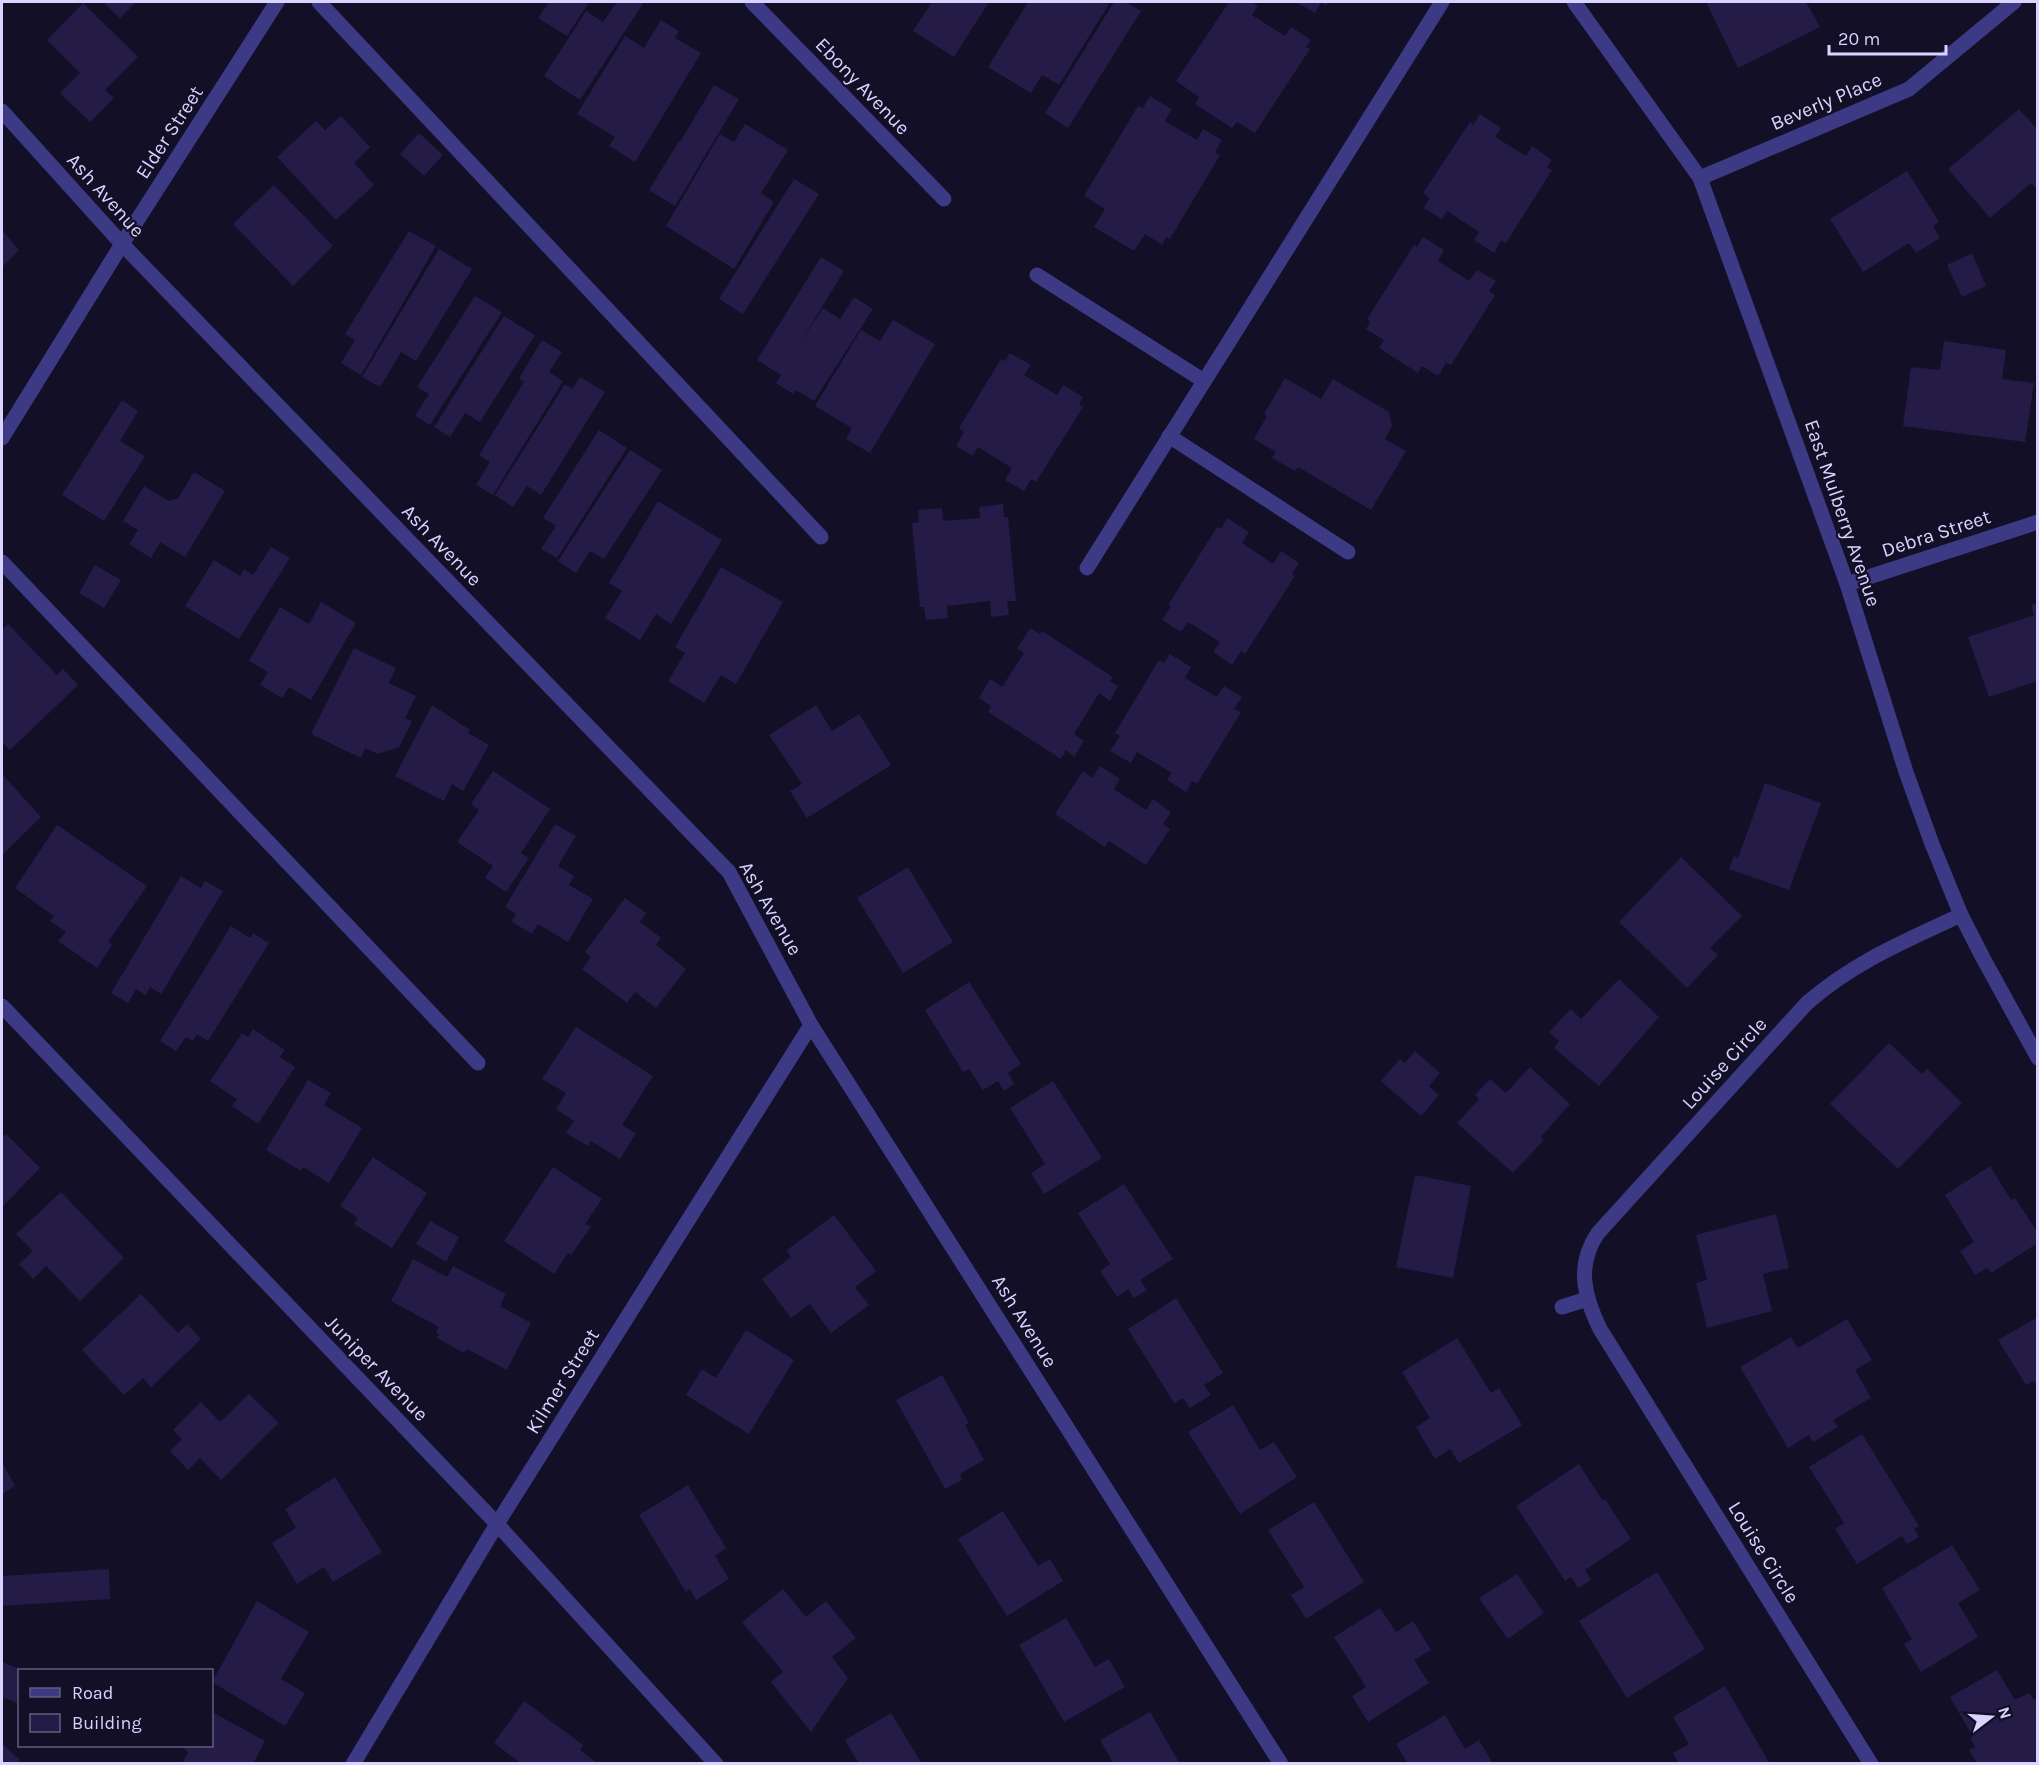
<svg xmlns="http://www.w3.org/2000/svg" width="2039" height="1765" viewBox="0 0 2039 1765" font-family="Karla,sans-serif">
<rect width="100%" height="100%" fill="#130f26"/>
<!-- building -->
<g fill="#241b47">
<polygon points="103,2 136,2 120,18"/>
<polygon points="549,2 589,2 567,36 538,18"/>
<polygon points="617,2 644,2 580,100 544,76 586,11 603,22"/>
<polygon points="932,2 989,2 954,57 913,31"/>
<polygon points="1028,2 1105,2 1109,4 1059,85 1042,75 1031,93 988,67"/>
<polygon points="1114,2 1126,2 1141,11 1068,128 1045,113"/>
<polygon points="1229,2 1252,2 1258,6 1252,15 1285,36 1291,27 1311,40 1306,47 1310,49 1255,133 1237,122 1232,128 1195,104 1199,97 1176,81"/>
<polygon points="1296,2 1329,2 1326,6 1321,2 1315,13"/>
<polygon points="1706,2 1806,2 1820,27 1738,68"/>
<polygon points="83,3 138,57 105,90 114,98 90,122 60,93 80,73 47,40"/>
<polygon points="661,20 679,31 675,38 701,53 635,162 609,146 615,137 577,114 625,36 644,48"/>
<polygon points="714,85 739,99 675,206 649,190 679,141 680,142"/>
<polygon points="1150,96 1172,109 1165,121 1197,140 1203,129 1222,140 1215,152 1220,155 1170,239 1166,237 1162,245 1145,234 1134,251 1094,227 1105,209 1084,196 1138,106 1143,108"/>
<polygon points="2019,109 2038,130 2038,190 2031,183 1990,218 1948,169"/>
<polygon points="1480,114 1501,128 1495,137 1526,156 1532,146 1552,160 1547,167 1552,170 1506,243 1501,240 1494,253 1474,240 1479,232 1447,211 1442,219 1423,208 1430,198 1423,193 1470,122 1473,125"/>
<polygon points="341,116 370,147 354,163 374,185 336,220 277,157 316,121 325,130"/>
<polygon points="745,124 788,150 761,193 774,202 734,269 666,226 720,134 734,142"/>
<polygon points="419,133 443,155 424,176 400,154"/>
<polygon points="1907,171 1939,222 1933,226 1940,238 1916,253 1909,243 1863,272 1830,219"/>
<polygon points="794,179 819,194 743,314 719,299"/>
<polygon points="274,185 333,246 293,286 233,224"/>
<polygon points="2,230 19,250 2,267"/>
<polygon points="409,231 436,246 361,375 341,363 355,340 345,334"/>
<polygon points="1423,237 1444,250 1438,261 1469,281 1477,270 1496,281 1489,291 1495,295 1451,365 1446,363 1438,376 1422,366 1418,373 1379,348 1384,340 1366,329 1370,322 1367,319 1414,245 1417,247"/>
<polygon points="439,249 472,269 416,361 401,352 380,387 362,377"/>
<polygon points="1972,253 1986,286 1962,297 1947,265"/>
<polygon points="821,257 844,271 800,343 823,308 840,319 854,297 873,309 814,401 796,390 793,394 776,383 781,375 757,360"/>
<polygon points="475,296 502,312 430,425 415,416 429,394 417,387"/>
<polygon points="504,316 535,335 480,422 465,413 450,437 434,427"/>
<polygon points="893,320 935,344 870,453 846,439 852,428 815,406 861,330 880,341"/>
<polygon points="542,340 562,352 549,372 563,381 493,495 476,485 490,462 479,455 524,382 519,378"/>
<polygon points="1944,341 2006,350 2002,379 2034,383 2025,442 1903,426 1911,367 1940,370"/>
<polygon points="1010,353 1031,365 1024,375 1057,395 1063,385 1083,397 1079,405 1083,407 1036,482 1031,479 1024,491 1005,480 1012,468 978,447 973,456 956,446 964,432 959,428 1001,359 1005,361"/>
<polygon points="580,377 605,392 541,495 527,486 513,507 495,495 565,384 572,389"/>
<polygon points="1285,378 1321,399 1333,379 1389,412 1392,426 1385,439 1406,451 1371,510 1298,467 1295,471 1272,458 1276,452 1254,439 1267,416 1264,414"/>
<polygon points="122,400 138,411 120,441 145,456 104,521 62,495"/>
<polygon points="599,430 627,448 557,558 541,549 556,526 543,518"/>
<polygon points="630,450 662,470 604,559 590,551 576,573 558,561"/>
<polygon points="194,472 225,491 185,557 160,542 151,558 129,544 138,530 123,521 144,486 169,501 178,498"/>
<polygon points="658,501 722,540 671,624 656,614 640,640 605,618 622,591 609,583"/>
<polygon points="1003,504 1004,517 1008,517 1016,601 1007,601 1009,615 991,617 990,601 947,606 948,618 926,620 924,607 920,607 912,523 919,522 918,510 942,508 943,521 980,518 979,507"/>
<polygon points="1227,518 1249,532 1242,543 1273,564 1281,551 1299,563 1292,574 1295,576 1245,654 1241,651 1232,665 1213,652 1220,642 1188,622 1181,632 1162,620 1171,606 1168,605 1217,527 1221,529"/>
<polygon points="271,547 290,558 239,639 185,606 214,560 240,576 244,569 253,575"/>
<polygon points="95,565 121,580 104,608 79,593"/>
<polygon points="721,567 783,602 736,684 721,675 704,703 668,681 685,653 675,647"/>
<polygon points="321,602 356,623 311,700 289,687 282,698 260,685 268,672 249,661 280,607 309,624"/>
<polygon points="2038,603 2038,681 1989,697 1968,637 2034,615 2031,605"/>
<polygon points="8,624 57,675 63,669 78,685 10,750 2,742 2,630"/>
<polygon points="1030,628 1040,634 1042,631 1113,677 1110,681 1118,686 1110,701 1099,693 1074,734 1084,741 1074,757 1066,750 1061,759 988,712 991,706 979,698 990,679 1002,687 1024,653 1017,649"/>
<polygon points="354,648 396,668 389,683 416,696 405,718 412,721 399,747 378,754 365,748 361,758 311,734"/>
<polygon points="1170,654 1191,667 1185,678 1217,697 1224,686 1242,697 1234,709 1241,712 1197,784 1192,781 1186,792 1167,780 1172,773 1137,752 1131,763 1110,751 1120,736 1115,733 1159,660 1164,663"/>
<polygon points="432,705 470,730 468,733 489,745 463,791 452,784 444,801 395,776"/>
<polygon points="816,705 832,731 859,714 891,765 807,818 790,791 802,784 769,735"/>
<polygon points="1100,766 1120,779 1114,789 1146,810 1153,799 1171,812 1163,824 1170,829 1146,865 1109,841 1105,847 1055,814 1083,771 1092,778"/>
<polygon points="493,771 550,809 521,853 529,858 506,892 485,878 493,866 457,842 479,810 471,804"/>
<polygon points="2,774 41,817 2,855"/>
<polygon points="1765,783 1821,803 1789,890 1729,869 1734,856 1738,858"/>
<polygon points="555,824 576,836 558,866 574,876 569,885 593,899 568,942 538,924 532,934 512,922 516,914 505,907"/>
<polygon points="57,825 147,886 108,942 112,945 97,968 58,941 66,932 50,921 54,916 15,888"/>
<polygon points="1681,857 1742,916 1710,948 1718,955 1687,988 1619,922"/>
<polygon points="908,867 953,942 903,973 857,898"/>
<polygon points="181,876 201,888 205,881 223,891 161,994 150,987 146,995 136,989 128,1003 111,993"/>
<polygon points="625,898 646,913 640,922 661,938 656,945 686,969 656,1008 635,992 627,1003 582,969 591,957 585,952"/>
<polygon points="231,926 250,938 253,933 269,943 208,1041 197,1034 193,1041 186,1037 176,1051 160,1041"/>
<polygon points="1619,979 1659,1017 1599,1086 1554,1048 1559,1041 1549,1032 1571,1009 1581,1019"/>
<polygon points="969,982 1021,1064 1008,1073 1014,1084 1004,1091 998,1081 983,1090 969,1069 963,1072 925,1010"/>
<polygon points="576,1027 653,1076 622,1125 636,1133 620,1159 591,1141 588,1146 566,1133 574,1121 556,1109 566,1093 542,1079"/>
<polygon points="253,1029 285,1050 280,1057 295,1067 258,1124 232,1106 237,1099 210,1081 242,1033 248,1037"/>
<polygon points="1889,1043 1922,1074 1927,1069 1962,1103 1898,1169 1830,1104"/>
<polygon points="1415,1051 1440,1073 1429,1086 1439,1095 1421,1116 1381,1081 1400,1059 1405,1063"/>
<polygon points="1530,1067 1570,1104 1541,1137 1544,1140 1513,1173 1457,1123 1479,1099 1475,1095 1490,1079 1506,1093"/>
<polygon points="308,1080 331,1093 324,1105 362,1128 329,1183 303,1167 301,1171 266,1150"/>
<polygon points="1053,1081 1102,1158 1044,1194 1031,1173 1045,1164 1010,1108"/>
<polygon points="6,1134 40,1168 2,1207 2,1138"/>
<polygon points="373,1157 427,1193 392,1248 354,1224 358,1218 340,1206"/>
<polygon points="1990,1166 2011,1200 2015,1198 2038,1233 2038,1243 1991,1273 1987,1268 1975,1275 1960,1251 1974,1242 1945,1195"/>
<polygon points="553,1167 602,1199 585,1224 591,1227 571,1255 568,1253 554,1274 504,1241"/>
<polygon points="1415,1175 1471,1186 1453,1278 1396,1267"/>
<polygon points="1124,1184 1173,1259 1140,1280 1147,1290 1134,1298 1128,1289 1117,1297 1100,1271 1110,1264 1078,1213"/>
<polygon points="61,1192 124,1258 80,1301 46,1266 33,1279 19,1264 33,1251 16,1234"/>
<polygon points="1776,1214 1789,1268 1763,1274 1772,1311 1707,1328 1696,1283 1707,1280 1696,1235"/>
<polygon points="834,1215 876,1271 855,1287 869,1305 831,1333 810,1304 791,1318 762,1279 791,1257 787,1250"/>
<polygon points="430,1221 459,1237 446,1262 416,1244"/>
<polygon points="413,1259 447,1277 453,1266 506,1294 500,1306 531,1323 507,1370 467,1349 464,1353 437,1338 439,1334 436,1332 439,1327 391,1301"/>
<polygon points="141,1294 178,1333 187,1324 201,1339 151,1387 143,1378 124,1395 82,1350"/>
<polygon points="1176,1298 1223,1373 1204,1385 1211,1395 1190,1408 1183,1398 1174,1403 1128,1329"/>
<polygon points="2038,1317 2038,1387 2034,1381 2026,1385 1998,1340"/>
<polygon points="1847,1319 1872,1360 1855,1370 1871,1398 1833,1420 1838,1427 1813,1442 1809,1435 1788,1448 1740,1367 1791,1337 1798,1348"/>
<polygon points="746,1330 794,1360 749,1434 686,1395 702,1369 716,1378"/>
<polygon points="1457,1338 1491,1393 1499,1388 1522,1425 1459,1463 1450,1449 1435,1459 1416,1427 1430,1418 1402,1372"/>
<polygon points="942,1375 969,1423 965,1425 984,1460 960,1474 962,1480 945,1489 896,1400"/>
<polygon points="249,1394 279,1423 221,1480 200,1458 188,1470 170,1451 182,1439 173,1430 201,1402 220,1422"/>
<polygon points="1233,1405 1260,1450 1274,1442 1297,1477 1240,1514 1188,1432"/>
<polygon points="1862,1434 1919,1526 1914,1529 1919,1537 1907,1544 1902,1536 1857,1564 1835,1529 1844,1523 1809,1467"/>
<polygon points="2,1462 15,1486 2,1494"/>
<polygon points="1579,1464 1603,1501 1605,1499 1631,1539 1585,1570 1591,1580 1578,1588 1571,1577 1565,1581 1516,1506"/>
<polygon points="335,1477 382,1552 333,1582 324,1567 297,1584 272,1543 296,1528 285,1509"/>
<polygon points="688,1485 726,1548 715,1556 729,1579 696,1600 690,1589 686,1592 639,1515"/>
<polygon points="1314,1502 1364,1582 1306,1619 1291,1595 1304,1587 1268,1530"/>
<polygon points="1003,1511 1038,1566 1050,1559 1063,1581 1007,1616 958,1539"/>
<polygon points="1952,1545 1980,1590 1958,1603 1978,1637 1921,1672 1904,1644 1912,1639 1882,1588"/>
<polygon points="109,1569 110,1599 2,1606 2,1576"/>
<polygon points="1657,1572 1705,1649 1627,1698 1579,1621"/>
<polygon points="1517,1574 1544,1613 1508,1639 1479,1598"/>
<polygon points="783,1589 806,1617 826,1601 856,1638 832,1657 848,1678 811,1732 771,1682 783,1672 742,1622"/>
<polygon points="257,1601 309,1632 281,1679 305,1693 285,1726 212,1682"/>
<polygon points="1380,1608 1396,1632 1413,1621 1431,1650 1414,1660 1429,1683 1368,1722 1352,1696 1366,1687 1334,1637"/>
<polygon points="1066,1618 1095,1667 1109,1659 1125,1687 1064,1722 1019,1645"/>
<polygon points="2,1662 20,1669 20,1704 2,1697"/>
<polygon points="1997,1670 2015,1700 2029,1693 2034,1700 2038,1698 2038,1759 2030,1764 1977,1764 1969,1750 1975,1747 1970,1738 1973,1737 1950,1697"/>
<polygon points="1725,1686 1770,1764 1679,1764 1673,1753 1689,1744 1673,1717"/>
<polygon points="524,1701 583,1745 580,1750 598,1764 522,1764 494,1743"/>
<polygon points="212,1712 265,1741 253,1764 182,1764 188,1752 184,1749 186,1746 212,1746"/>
<polygon points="1150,1712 1180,1764 1114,1764 1100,1740"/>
<polygon points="891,1713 922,1764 859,1764 845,1740"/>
<polygon points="1445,1715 1465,1749 1479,1740 1493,1764 1408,1764 1396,1744"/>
<polygon points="2,1744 20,1760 17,1764 2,1764"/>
</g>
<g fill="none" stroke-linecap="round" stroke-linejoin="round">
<!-- service -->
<g stroke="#3d3a85" stroke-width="15">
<polyline points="319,2 821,537"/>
<polyline points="2,562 478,1063"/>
</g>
<!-- minor -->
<g stroke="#3d3a85" stroke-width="15">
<polyline points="752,2 944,199"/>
<polyline points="1574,2 1700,178 1847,584 1906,772 1932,844 1961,915 1983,958 2038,1058"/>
<polyline points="2,111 122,244 729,872 811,1025 1281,1764"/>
<polyline points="1700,178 1909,89 2014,2"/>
<polyline points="1037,275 1204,381"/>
<polyline points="1169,436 1348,552"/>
<polyline points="2,438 122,244 277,2"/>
<polyline points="1087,568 1442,2"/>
<polyline points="1847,584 2038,522"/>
<polyline points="2,1006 497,1524 716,1764"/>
<polyline points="1562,1307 1587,1299"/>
<polyline points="353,1764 497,1524 811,1025"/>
<path d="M1871 1764 1600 1329C1584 1296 1576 1265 1598 1233L1807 1003C1854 962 1905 941 1961 915"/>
</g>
</g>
<g text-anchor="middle" stroke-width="4.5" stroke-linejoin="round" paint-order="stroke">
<!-- street labels -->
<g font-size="20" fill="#d9d4ff" stroke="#130f26">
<text transform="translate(863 86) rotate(46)" y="7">Ebony Avenue</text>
<text transform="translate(1826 101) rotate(-23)" y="7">Beverly Place</text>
<text transform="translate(169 132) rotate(-57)" y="7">Elder Street</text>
<text transform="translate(106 195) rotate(48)" y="7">Ash Avenue</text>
<text transform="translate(1843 513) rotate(71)" y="7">East Mulberry Avenue</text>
<text transform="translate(1936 533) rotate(-18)" y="7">Debra Street</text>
<text transform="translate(442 545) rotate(46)" y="7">Ash Avenue</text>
<text transform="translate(771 908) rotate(60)" y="7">Ash Avenue</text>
<text transform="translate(1724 1063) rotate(-48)" y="7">Louise Circle</text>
<text transform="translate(1025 1321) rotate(58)" y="7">Ash Avenue</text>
<text transform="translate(377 1368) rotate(46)" y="7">Juniper Avenue</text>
<text transform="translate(562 1381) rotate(-58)" y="7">Kilmer Street</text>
<text transform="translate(1764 1552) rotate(58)" y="7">Louise Circle</text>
</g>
</g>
<!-- border -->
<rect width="2039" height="1765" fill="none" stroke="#d9d4ff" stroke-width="6"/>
<!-- legend -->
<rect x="18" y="1669" width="195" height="78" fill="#130f26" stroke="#625e7d" stroke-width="1.5"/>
<rect x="30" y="1688" width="30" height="9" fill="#3d3a85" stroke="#625e7d" stroke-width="1.5"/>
<text x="72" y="1699" font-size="18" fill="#d9d4ff">Road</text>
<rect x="30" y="1714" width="30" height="18" fill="#241b47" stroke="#625e7d" stroke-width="1.5"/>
<text x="72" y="1729" font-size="18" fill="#d9d4ff">Building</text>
<!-- north arrow -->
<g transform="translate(1991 1717) rotate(73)" stroke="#130f26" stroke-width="4.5" paint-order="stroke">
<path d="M0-4.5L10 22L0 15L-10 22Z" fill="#d9d4ff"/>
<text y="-9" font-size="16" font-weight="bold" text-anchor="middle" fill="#d9d4ff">N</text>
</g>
<!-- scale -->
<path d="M1829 45v9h117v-9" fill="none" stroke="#d9d4ff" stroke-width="3"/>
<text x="1838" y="45" font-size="18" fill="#d9d4ff" stroke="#130f26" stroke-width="4.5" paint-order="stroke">20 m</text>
</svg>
